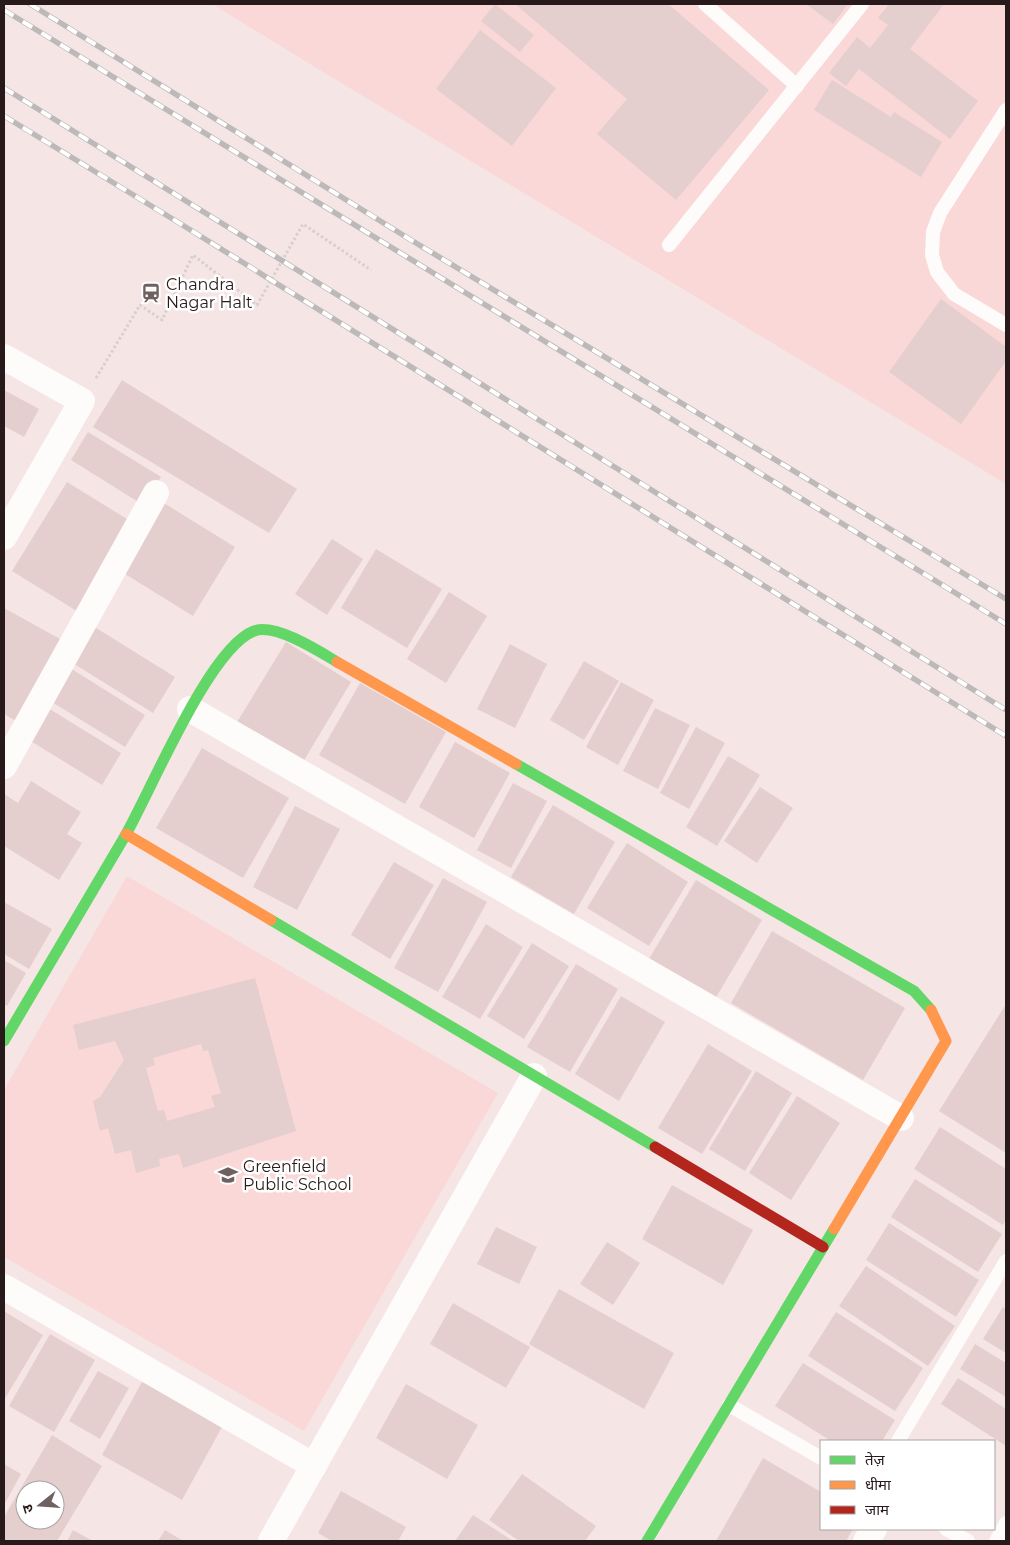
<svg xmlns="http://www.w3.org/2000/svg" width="1010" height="1545" viewBox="0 0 1010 1545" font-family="Montserrat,'Noto Sans Devanagari',sans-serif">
<rect width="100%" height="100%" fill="#f6e5e5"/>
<!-- built -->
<g fill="#fad8d8">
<polygon points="212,4 1006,4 1006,484 315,67"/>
<polygon points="127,876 498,1093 304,1431 4,1257 4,1090"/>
</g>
<!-- building -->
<g fill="#e5cece" fill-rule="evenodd">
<polygon points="495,4 534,35 520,52 481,21"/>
<polygon points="515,4 668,4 769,90 676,200 597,134 627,99"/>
<polygon points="806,4 848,4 833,24"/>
<polygon points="889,4 944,4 910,49 978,101 950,139 859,69 846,86 829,73 857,37 870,48 888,25 878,18"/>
<polygon points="480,30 556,88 512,146 436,89"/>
<polygon points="832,80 891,117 894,112 942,142 921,177 814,110"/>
<polygon points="941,299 1006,347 1006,361 961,424 889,372"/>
<polygon points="122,380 297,489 269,533 93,427"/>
<polygon points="4,390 39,409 24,437 4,426"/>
<polygon points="88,432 161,477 143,505 71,460"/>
<polygon points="67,482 135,524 80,613 12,571"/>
<polygon points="159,500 235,547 193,616 117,569"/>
<polygon points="332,539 363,559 327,615 295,594"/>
<polygon points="376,549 442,589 407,648 341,608"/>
<polygon points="449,592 487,616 446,683 407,659"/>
<polygon points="4,608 69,644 23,725 4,714"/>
<polygon points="93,626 175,677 153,713 71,662"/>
<polygon points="286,642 351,682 300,767 234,727"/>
<polygon points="510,644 547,664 515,728 477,709"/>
<polygon points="584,661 619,681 584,740 550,720"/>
<polygon points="67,666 145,715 125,747 47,699"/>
<polygon points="621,682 654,700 618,765 586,747"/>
<polygon points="360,683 446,732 405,804 319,755"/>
<polygon points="48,708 121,753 102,785 29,740"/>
<polygon points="655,708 690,725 658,789 623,771"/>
<polygon points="696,727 725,743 689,809 660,793"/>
<polygon points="455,742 510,773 474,838 419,807"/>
<polygon points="202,748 289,798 243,878 156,828"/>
<polygon points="728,756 760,775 717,846 686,827"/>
<polygon points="31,781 81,812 67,834 82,843 59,880 4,846 4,794 18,803"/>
<polygon points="513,783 547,801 511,868 477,850"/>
<polygon points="760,787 793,808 757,863 724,841"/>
<polygon points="553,805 615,842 574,914 511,877"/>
<polygon points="295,806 340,829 297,910 253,887"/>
<polygon points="627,843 688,882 649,946 587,908"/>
<polygon points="394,862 434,885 390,959 351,935"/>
<polygon points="443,878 487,902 438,992 394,968"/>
<polygon points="696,880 762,920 715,999 649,959"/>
<polygon points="4,902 52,929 29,969 4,954"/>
<polygon points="486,924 523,947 480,1019 442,997"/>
<polygon points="772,931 905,1008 863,1080 731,1003"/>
<polygon points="532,943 569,966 524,1039 487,1016"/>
<polygon points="4,960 26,973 7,1006 4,1004"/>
<polygon points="576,964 618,989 570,1072 527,1047"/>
<path d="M255 978 296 1131 183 1168 179 1154 159 1159 160 1166 136 1173 131 1150 115 1154 108 1128 100 1131 93 1101 100 1097 124 1060 115 1041 79 1050 73 1025ZM201 1044 203 1051 208 1050 221 1093 211 1096 215 1107 167 1121 164 1110 158 1111 146 1068 155 1065 153 1058Z"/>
<polygon points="621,996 665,1022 619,1101 575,1074"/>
<polygon points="1006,1004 1006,1153 939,1111"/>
<polygon points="708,1044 752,1071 702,1154 658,1128"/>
<polygon points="756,1071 792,1093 745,1171 709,1149"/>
<polygon points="797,1096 840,1123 791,1200 749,1173"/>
<polygon points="940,1127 1006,1169 1006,1220 1003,1225 914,1169"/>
<polygon points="915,1179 1002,1234 978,1272 891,1217"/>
<polygon points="672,1185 753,1230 723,1285 642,1239"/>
<polygon points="889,1223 979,1280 956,1317 866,1260"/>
<polygon points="496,1227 537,1247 519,1284 477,1264"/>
<polygon points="607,1242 640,1263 613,1305 580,1284"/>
<polygon points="866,1266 955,1326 928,1366 839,1306"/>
<polygon points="559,1289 674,1353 644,1409 529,1344"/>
<polygon points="453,1303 530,1347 506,1388 430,1344"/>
<polygon points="1003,1307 1006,1309 1006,1353 983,1339"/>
<polygon points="4,1311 43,1335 4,1400"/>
<polygon points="836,1312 923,1368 895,1411 808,1356"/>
<polygon points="50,1334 95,1360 54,1432 9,1406"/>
<polygon points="975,1344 1006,1363 1006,1397 960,1369"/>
<polygon points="803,1363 895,1420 882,1441 831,1441 775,1406"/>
<polygon points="98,1371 129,1388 100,1439 69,1421"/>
<polygon points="958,1378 1006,1409 1006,1446 941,1404"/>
<polygon points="143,1380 223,1425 182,1500 102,1455"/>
<polygon points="406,1384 478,1425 447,1479 376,1438"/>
<path d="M52 1435 102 1466 57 1541H4V1517ZM25 1490H55V1520H25Z"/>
<polygon points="763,1458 821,1492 821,1529 853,1529 846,1541 716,1541"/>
<polygon points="4,1464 21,1474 4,1505"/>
<polygon points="522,1474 596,1526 585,1541 519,1541 489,1520"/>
<polygon points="341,1491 406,1527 398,1541 332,1541 318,1533"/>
<polygon points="473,1515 513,1541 455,1541"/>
<polygon points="73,1530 93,1541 67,1541"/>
<polygon points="165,1530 183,1541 158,1541"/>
</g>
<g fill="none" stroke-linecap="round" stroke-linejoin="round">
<!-- path -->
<polyline stroke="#d6d0d0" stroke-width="3" stroke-dasharray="2.5 2.5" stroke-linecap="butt" points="96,378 140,305 162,320 193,255 257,305 303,224 371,270"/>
<!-- lane -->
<g stroke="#fefbfb" stroke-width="14">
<polyline points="705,4 797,86"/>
<polyline points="1006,110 940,213 933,232 932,255 937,272 954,294 1006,325"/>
<polyline points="669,245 862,4"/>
<polyline points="729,1405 821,1458"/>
<polyline points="898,1441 1006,1261"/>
<polyline points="946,1529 968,1541"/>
<polyline points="996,1541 1006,1523"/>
</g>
<!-- street -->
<g stroke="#fefbfb" stroke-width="26">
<polyline points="4,357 82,401 4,537"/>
<polyline points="190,709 901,1118"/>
<polyline points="4,766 156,493"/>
<polyline points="4,1287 314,1466"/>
<polyline points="271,1541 534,1076"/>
<polyline points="866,1541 874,1529"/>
</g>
<!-- fast -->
<g stroke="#63d668" stroke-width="11">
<polyline points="516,764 914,991 931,1010"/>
<polyline points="271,920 655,1147"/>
<path d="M4 1041C44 973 85 905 125 836 151 791 209 648 254 631 275 623 319 651 337 662"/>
<polyline points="647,1541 834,1229"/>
</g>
<!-- slow -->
<g stroke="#ff974d" stroke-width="11">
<polyline points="337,662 516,764"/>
<polyline points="126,834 271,920"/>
<polyline points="834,1229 946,1041 931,1010"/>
</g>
<!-- jam -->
<polyline stroke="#b3261e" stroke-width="11" points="655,1147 823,1247"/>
<defs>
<g id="rail">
<polyline points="30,4 411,240 1006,599"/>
<polyline points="4,10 1006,624"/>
<polyline points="4,88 1006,710"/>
<polyline points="4,116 176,221 1006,736"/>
</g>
</defs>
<!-- rail casing -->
<use href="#rail" stroke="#bdb9b9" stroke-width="5.5"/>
<!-- rail -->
<use href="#rail" stroke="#fff" stroke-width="4" stroke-dasharray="11" stroke-linecap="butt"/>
</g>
<!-- icons -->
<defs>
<symbol id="station-bare" viewBox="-9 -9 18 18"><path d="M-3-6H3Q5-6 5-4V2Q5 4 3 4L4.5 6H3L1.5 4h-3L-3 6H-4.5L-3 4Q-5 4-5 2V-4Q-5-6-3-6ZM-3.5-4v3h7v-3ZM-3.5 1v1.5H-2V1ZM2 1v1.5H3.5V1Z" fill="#706161" stroke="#fff" stroke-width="2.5" paint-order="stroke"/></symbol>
<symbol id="school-bare" viewBox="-9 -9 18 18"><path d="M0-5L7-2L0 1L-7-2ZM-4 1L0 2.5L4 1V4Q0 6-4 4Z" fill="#706161" stroke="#fff" stroke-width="2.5" paint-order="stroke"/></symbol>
</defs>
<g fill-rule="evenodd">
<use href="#station-bare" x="137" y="279" width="28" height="28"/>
<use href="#school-bare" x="214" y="1161" width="28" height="28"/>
</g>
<g text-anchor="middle" stroke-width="5" stroke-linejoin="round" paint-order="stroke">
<!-- poi labels -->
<g font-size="16" fill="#281a1a" stroke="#fff" text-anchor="start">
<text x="166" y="290">Chandra<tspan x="166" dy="18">Nagar Halt</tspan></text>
<text x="243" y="1172">Greenfield<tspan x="243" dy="18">Public School</tspan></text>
</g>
</g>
<!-- border -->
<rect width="1010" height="1545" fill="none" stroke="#281a1a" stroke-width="10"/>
<!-- legend -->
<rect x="820" y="1440" width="175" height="90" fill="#ffffff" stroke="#a9a3a3"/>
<rect x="830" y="1456" width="25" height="8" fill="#63d668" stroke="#a9a3a3"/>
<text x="865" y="1465" font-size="15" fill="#281a1a">तेज़</text>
<rect x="830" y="1481" width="25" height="8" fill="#ff974d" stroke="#a9a3a3"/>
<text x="865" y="1490" font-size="15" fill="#281a1a">धीमा</text>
<rect x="830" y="1506" width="25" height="8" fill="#b3261e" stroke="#a9a3a3"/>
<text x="865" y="1515" font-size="15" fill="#281a1a">जाम</text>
<!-- north arrow -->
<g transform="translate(40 1505) rotate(253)"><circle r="24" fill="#ffffff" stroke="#a9a3a3"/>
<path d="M0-4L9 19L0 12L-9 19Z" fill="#706161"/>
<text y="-8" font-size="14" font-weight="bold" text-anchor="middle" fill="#281a1a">उ</text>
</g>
</svg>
